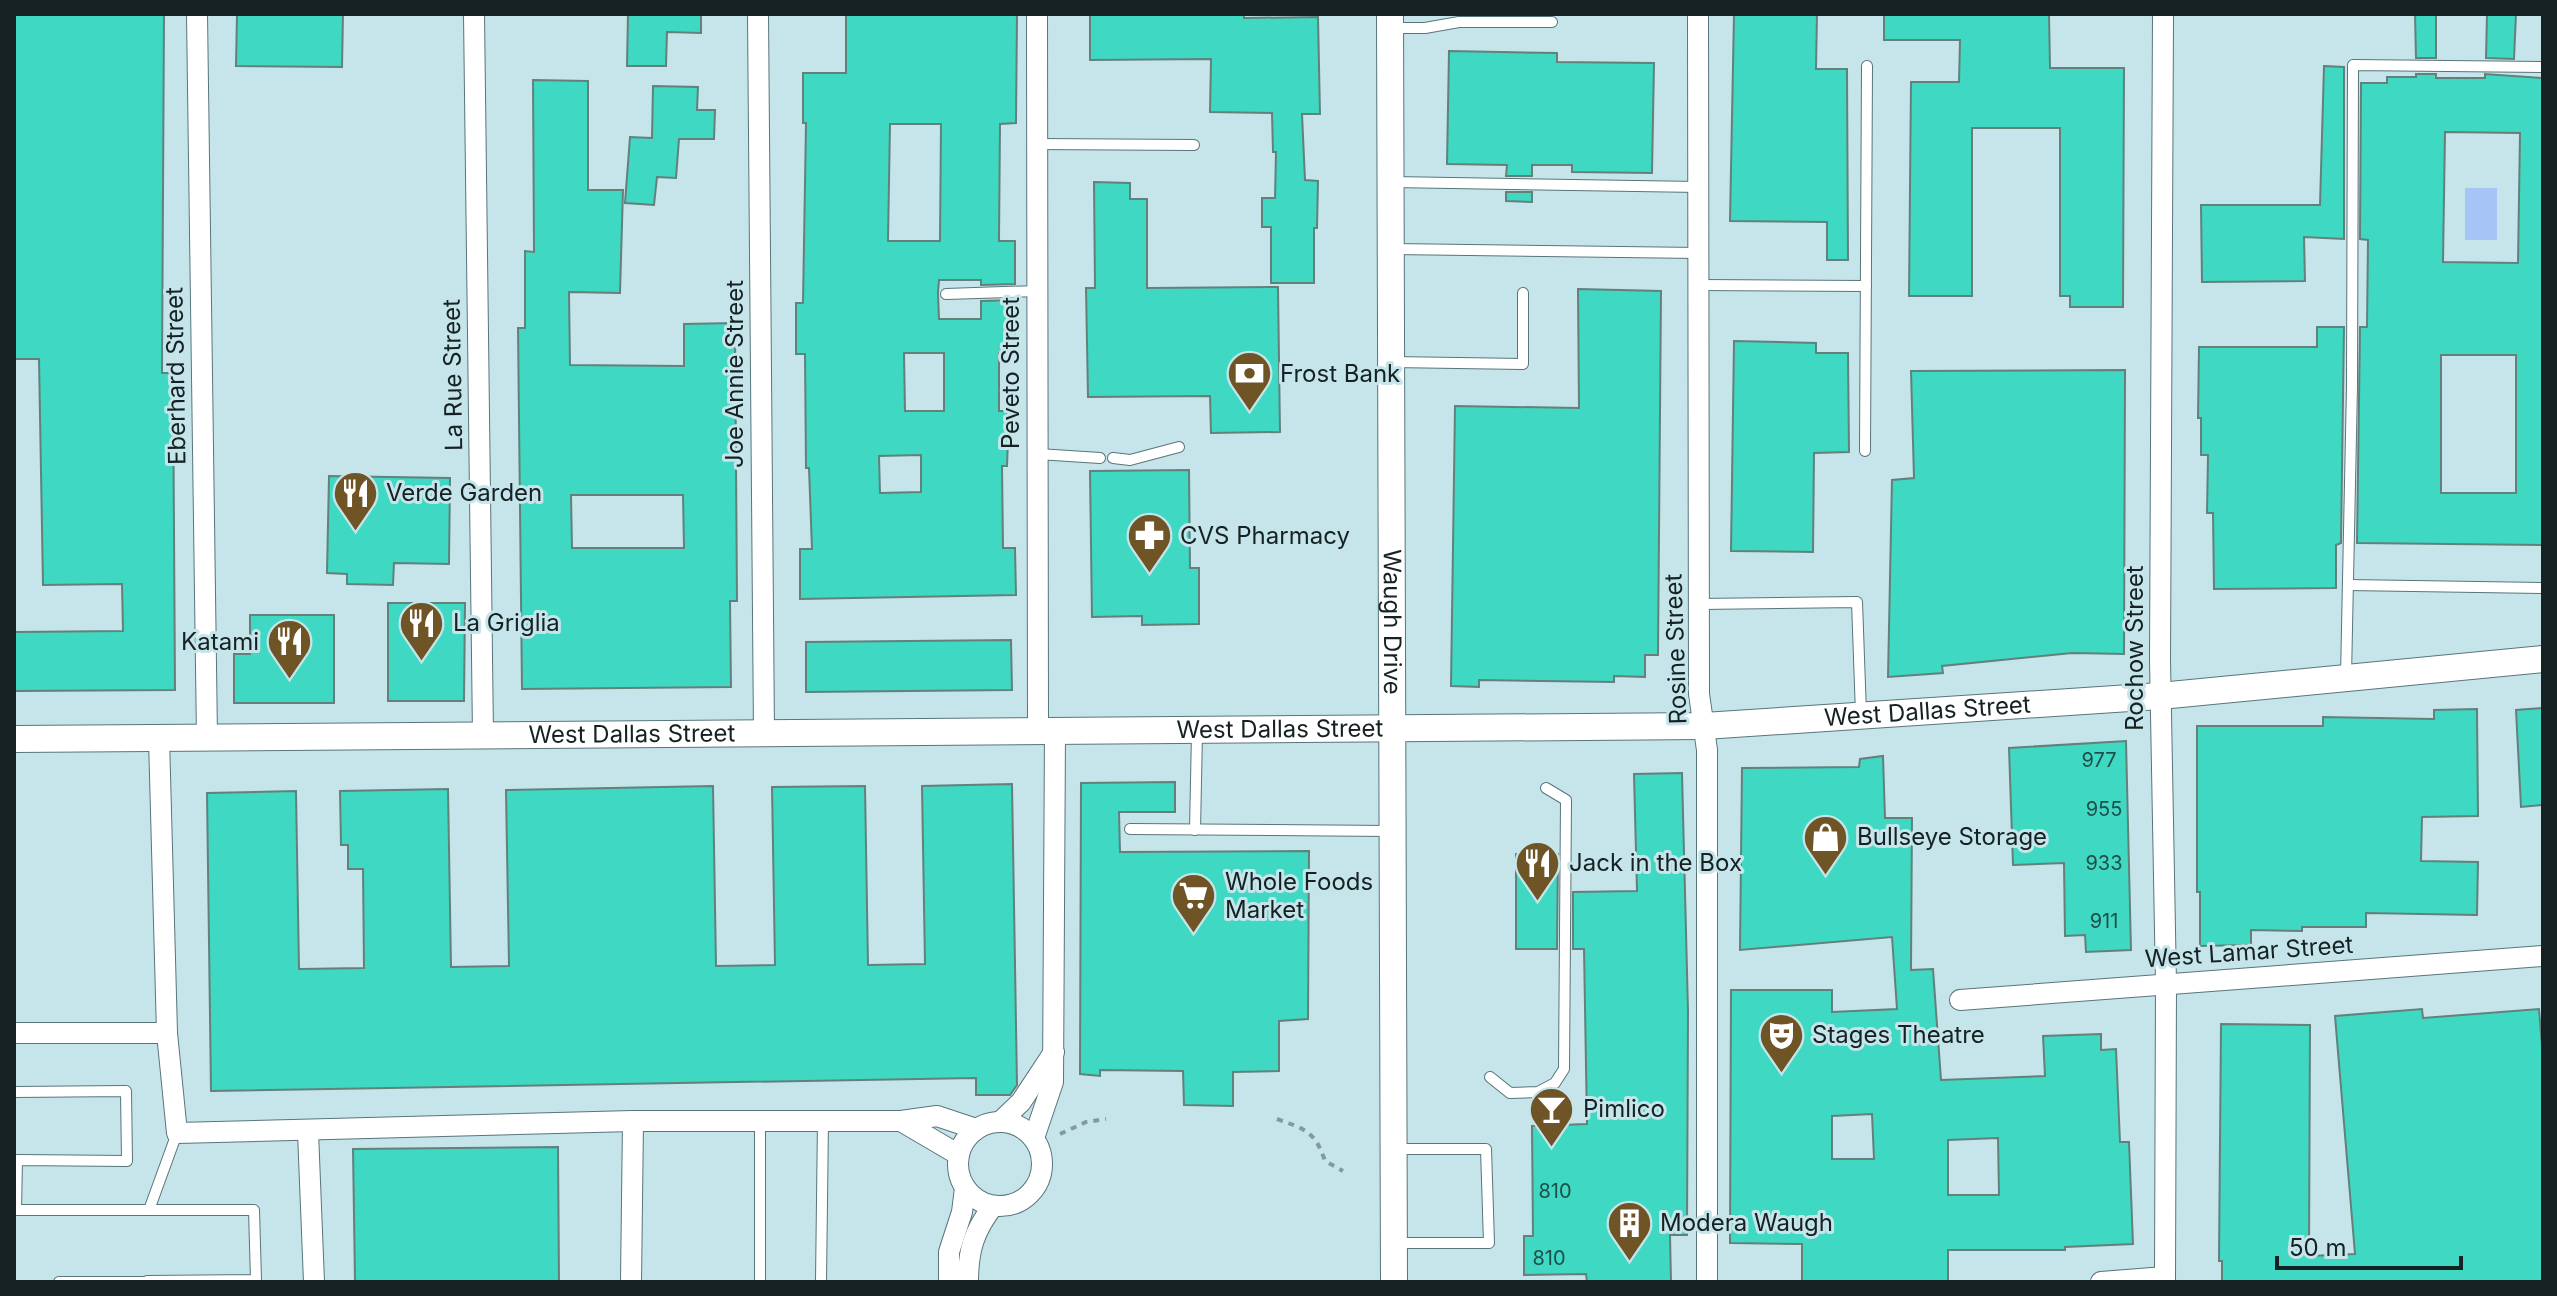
<svg xmlns="http://www.w3.org/2000/svg" width="2557" height="1296" viewBox="0 0 2557 1296" font-family="Inter,sans-serif">
<rect width="100%" height="100%" fill="#c5e5ea"/>
<!-- water -->
<rect fill="#a6c5f6" x="2465" y="188" width="32" height="52"/>
<!-- building -->
<g fill="#3ed8c3" stroke="#63807b" stroke-width="2" fill-rule="evenodd">
<polygon points="14,14 164,14 162,373 173,373 175,690 14,691 14,632 123,631 122,584 43,585 39,359 14,359"/>
<polygon points="237,14 343,14 342,67 236,66"/>
<polygon points="628,14 701,14 701,33 667,32 666,66 627,66"/>
<path d="M846 14H1017L1016 123 1000 124 999 241H1015V284L981 285V280H939L938 293 939 319H981V301L1015 300V353H999V411H1007L1008 440 1007 466H1002L1003 548H1015L1016 595 800 599V549H812L809 468H806L805 354H796V303H803L806 123H803V73H846ZM890 124H941L940 241H888ZM904 353H944V411H905ZM921 455V492L880 493 879 456Z"/>
<polygon points="1090,14 1244,14 1244,18 1318,17 1320,114 1302,114 1305,180 1318,181 1317,228 1314,228 1314,283 1271,283 1271,227 1262,227 1262,198 1275,198 1276,152 1273,152 1272,113 1210,112 1211,59 1090,60"/>
<polygon points="1734,14 1817,14 1816,69 1847,69 1848,260 1827,260 1827,222 1730,221"/>
<polygon points="1884,14 2049,14 2050,68 2124,68 2123,307 2070,307 2070,296 2060,296 2060,128 1972,128 1972,296 1909,296 1911,82 1959,82 1960,40 1884,40"/>
<polygon points="2415,14 2436,14 2436,58 2416,58"/>
<polygon points="2487,14 2516,14 2514,59 2486,58"/>
<polygon points="1449,51 1557,53 1557,62 1654,63 1652,173 1572,172 1572,165 1532,165 1532,176 1506,176 1507,165 1447,164"/>
<polygon points="2324,66 2344,67 2344,239 2304,237 2305,281 2202,282 2201,205 2320,205"/>
<path d="M2416 74H2436V78H2485V74L2543 78V545L2357 543 2360 327H2367L2368 240 2360 239 2361 83H2387V77H2416ZM2445 132 2520 133 2518 263 2443 262ZM2441 355H2516V493H2441Z"/>
<path d="M533 80 588 81V190H623L620 293 569 292 570 365 684 366V324L735 323 737 601H730L731 687 522 689 518 328H525V251L534 252ZM571 495H683L684 548H572Z"/>
<polygon points="653,86 698,87 697,110 715,110 714,139 679,139 676,178 657,177 654,205 625,203 630,137 652,138"/>
<polygon points="1094,182 1130,183 1130,199 1147,199 1147,288 1278,287 1280,432 1211,433 1210,396 1088,397 1086,288 1095,288"/>
<polygon points="1506,192 1532,192 1532,202 1506,201"/>
<polygon points="1578,289 1661,291 1658,655 1645,655 1645,677 1614,676 1614,682 1479,680 1479,687 1451,686 1455,406 1579,408"/>
<polygon points="2317,327 2344,327 2341,543 2336,545 2336,588 2214,589 2213,513 2207,513 2208,455 2201,455 2201,418 2198,418 2199,347 2317,347"/>
<polygon points="1734,341 1816,343 1816,353 1848,353 1849,452 1814,453 1813,552 1731,551"/>
<polygon points="2125,370 2124,654 2072,653 1942,666 1943,673 1888,677 1892,480 1914,478 1911,371"/>
<polygon points="1189,470 1190,568 1199,568 1199,624 1142,625 1142,616 1092,617 1090,471"/>
<polygon points="329,476 450,478 449,564 394,563 393,585 347,584 347,574 327,573"/>
<polygon points="388,603 465,603 464,701 388,701"/>
<polygon points="250,615 334,615 334,703 234,703 234,654 250,654"/>
<polygon points="1011,640 1012,690 806,692 806,642"/>
<polygon points="2543,708 2543,805 2521,807 2516,710"/>
<polygon points="2477,709 2478,816 2422,817 2421,861 2478,862 2477,915 2366,913 2366,927 2302,927 2302,931 2251,930 2251,945 2200,946 2200,892 2197,892 2197,726 2323,726 2323,717 2434,719 2434,710"/>
<polygon points="2126,741 2131,950 2086,952 2085,935 2065,936 2064,863 2013,865 2009,748"/>
<path d="M1883 756 1885 818H1912L1911 970 1933 969 1941 1080 2045 1076 2043 1036 2101 1034V1050L2116 1049 2120 1142H2129L2133 1244 2065 1247V1250H1948V1282H1802V1244L1730 1243 1731 990H1832V1012L1897 1009 1892 937 1740 950 1742 768 1859 767 1860 759ZM1872 1114 1874 1159H1832V1116ZM1998 1138 1999 1195H1948V1140Z"/>
<polygon points="1682,773 1688,1011 1687,1235 1670,1235 1671,1282 1587,1282 1586,1274 1524,1275 1524,1236 1533,1236 1532,1126 1587,1124 1584,949 1573,949 1573,892 1637,891 1634,774"/>
<polygon points="1175,782 1175,812 1119,812 1120,852 1309,851 1308,1019 1279,1021 1279,1071 1233,1072 1233,1106 1184,1105 1183,1071 1100,1070 1100,1076 1080,1074 1081,783"/>
<polygon points="1012,784 1017,1085 1010,1095 976,1095 976,1078 211,1091 207,793 296,791 299,969 364,968 363,869 348,869 348,845 341,845 340,791 448,789 451,967 509,966 506,790 713,786 716,966 775,965 772,787 865,786 868,965 925,964 922,786"/>
<polygon points="1516,854 1558,854 1557,949 1516,949"/>
<polygon points="2422,1009 2423,1018 2539,1009 2543,1058 2543,1282 2222,1282 2222,1261 2219,1261 2221,1024 2310,1025 2309,1256 2355,1254 2335,1016"/>
<polygon points="558,1147 559,1282 355,1282 353,1149"/>
</g>
<g fill="none" stroke-linecap="round" stroke-linejoin="round">
<defs>
<g id="lane">
<polyline points="1392,28 1425,28 1459,22 1552,22"/>
<polyline points="1037,144 1194,145"/>
<polyline points="1392,182 1699,187"/>
<polyline points="1393,249 1699,253"/>
<polyline points="1699,285 1866,286"/>
<polyline points="946,294 1037,291"/>
<polyline points="1392,362 1523,364 1523,293"/>
<polyline points="1865,451 1867,66"/>
<polyline points="1038,454 1100,458"/>
<polyline points="1113,458 1130,460 1179,447"/>
<polyline points="2348,585 2543,588"/>
<polyline points="1699,604 1857,602 1861,714"/>
<polyline points="2346,677 2352,386 2353,65 2543,67"/>
<polyline points="1130,829 1390,831"/>
<polyline points="1195,830 1197,733"/>
<polyline points="1490,1077 1510,1093 1538,1092 1555,1083 1564,1069 1566,800 1546,788"/>
<polyline points="14,1092 126,1091 127,1161 17,1160 16,1210 254,1210 256,1280 147,1281"/>
<polyline points="760,1120 760,1282"/>
<polyline points="1393,1149 1486,1149 1489,1243 1396,1243"/>
<polyline points="149,1210 177,1133"/>
<polyline points="59,1282 147,1282"/>
<polyline points="821,1282 823,1120"/>
</g>
<g id="street">
<polyline points="197,14 207,738"/>
<polyline points="474,14 483,736"/>
<polyline points="758,14 764,734"/>
<polyline points="1037,14 1038,732"/>
<polyline points="1698,14 1699,694 1707,750 1707,1282"/>
<polyline points="2163,14 2160,660 2166,984 2165,1282"/>
<polyline points="159,738 167,1033 177,1133 633,1121 901,1121 937,1116 976,1129"/>
<polyline points="1960,1000 2543,956"/>
<polyline points="14,1033 167,1033"/>
<polyline points="901,1121 959,1155"/>
<polyline points="1000,1122 1021,1102 1054,1052"/>
<circle cx="1000" cy="1164" r="42"/>
<polyline points="308,1132 314,1282"/>
<polyline points="1034,1138 1053,1082 1055,732"/>
<polyline points="631,1282 633,1121"/>
<polyline points="949,1282 949,1252 962,1212 965,1188"/>
<path d="M968 1282C968 1250 974 1231 993 1206"/>
<polyline points="2101,1282 2165,1277"/>
</g>
<g id="secondary">
<path id="s1" d="M1390 14 1394 1282"/>
<path id="s2" d="M14 739 1704 726 2160 696 2543 659"/>
</g>
</defs>
<!-- lane casing -->
<use href="#lane" stroke="#58757a" stroke-width="12"/>
<!-- street casing -->
<use href="#street" stroke="#58757a" stroke-width="22"/>
<!-- secondary casing -->
<use href="#secondary" stroke="#58757a" stroke-width="28"/>
<!-- path -->
<g stroke="#819a9d" stroke-width="4" stroke-dasharray="6 6" stroke-linecap="butt">
<path d="M1277 1119C1305 1129 1315 1131 1325 1161L1343 1171"/>
<polyline points="1060,1134 1086,1122 1106,1119"/>
</g>
<!-- lane -->
<use href="#lane" stroke="#fff" stroke-width="10"/>
<!-- street -->
<use href="#street" stroke="#fff" stroke-width="20"/>
<!-- secondary -->
<use href="#secondary" stroke="#fff" stroke-width="26"/>
</g>
<!-- icons -->
<defs>
<symbol id="bank-pin" viewBox="-11 -11 22 30"><path d="M0 17L-7.5 6A9.5 9.5 0 1 1 7.5 6Z" fill="#6f5426" stroke="#c5e5ea"/><path d="M-6-4H6V4H-6ZM0-2.3a2.3 2.3 0 1 0 0 4.6a2.3 2.3 0 1 0 0-4.6Z" fill="#fff"/></symbol>
<symbol id="restaurant-pin" viewBox="-11 -11 22 30"><path d="M0 17L-7.5 6A9.5 9.5 0 1 1 7.5 6Z" fill="#6f5426" stroke="#c5e5ea"/><path d="M-5-6h1v4h1v-4h1v4h1v-4h1v5L-1.5 .5V6h-2V.5L-5-1ZM5-6V6H3V1.5H1.5Q1.5-4 5-6Z" fill="#fff"/></symbol>
<symbol id="pharmacy-pin" viewBox="-11 -11 22 30"><path d="M0 17L-7.5 6A9.5 9.5 0 1 1 7.5 6Z" fill="#6f5426" stroke="#c5e5ea"/><path d="M-2-6h4v4h4v4h-4v4h-4v-4h-4v-4h4Z" fill="#fff"/></symbol>
<symbol id="shop-pin" viewBox="-11 -11 22 30"><path d="M0 17L-7.5 6A9.5 9.5 0 1 1 7.5 6Z" fill="#6f5426" stroke="#c5e5ea"/><path d="M-5-2.5h2.3a2.7 3.5 0 0 1 5.4 0H5L5.5 6h-11ZM-1.5-2.5h3a1.5 2.3 0 0 0-3 0Z" fill="#fff"/></symbol>
<symbol id="supermarket-pin" viewBox="-11 -11 22 30"><path d="M0 17L-7.5 6A9.5 9.5 0 1 1 7.5 6Z" fill="#6f5426" stroke="#c5e5ea"/><path d="M-6-5.5h2.5l.6 2H6L4.5 2H-2.5L-4.4-4H-6ZM-1.5 3.2a1.3 1.3 0 1 0 .1 0ZM3 3.2a1.3 1.3 0 1 0 .1 0Z" fill="#fff"/></symbol>
<symbol id="theatre-pin" viewBox="-11 -11 22 30"><path d="M0 17L-7.5 6A9.5 9.5 0 1 1 7.5 6Z" fill="#6f5426" stroke="#c5e5ea"/><path d="M-5-5.5Q0-4 5-5.5V0Q5 5 0 6Q-5 5-5 0ZM-3.3-2.5H-1v1.5H-3.3ZM1-2.5H3.3v1.5H1ZM-2.8 1Q0 5.5 2.8 1Z" fill="#fff"/></symbol>
<symbol id="bar-pin" viewBox="-11 -11 22 30"><path d="M0 17L-7.5 6A9.5 9.5 0 1 1 7.5 6Z" fill="#6f5426" stroke="#c5e5ea"/><path d="M-6-5H6L.8 .8V4.5H3.5V6h-7V4.5H-.8V.8Z" fill="#fff"/></symbol>
<symbol id="building-pin" viewBox="-11 -11 22 30"><path d="M0 17L-7.5 6A9.5 9.5 0 1 1 7.5 6Z" fill="#6f5426" stroke="#c5e5ea"/><path d="M-4-6H4V6H1V3H-1V6H-4ZM-2.5-4.3h1.7v1.8h-1.7ZM.8-4.3h1.7v1.8H.8ZM-2.5-1h1.7V.8h-1.7ZM.8-1h1.7V.8H.8Z" fill="#fff"/></symbol>
</defs>
<g fill-rule="evenodd">
<use href="#bank-pin" x="1224" y="348" width="51" height="69"/>
<use href="#restaurant-pin" x="330" y="468" width="51" height="69"/>
<use href="#pharmacy-pin" x="1124" y="510" width="51" height="69"/>
<use href="#restaurant-pin" x="396" y="598" width="51" height="69"/>
<use href="#restaurant-pin" x="264" y="616" width="51" height="69"/>
<use href="#shop-pin" x="1800" y="812" width="51" height="69"/>
<use href="#restaurant-pin" x="1512" y="838" width="51" height="69"/>
<use href="#supermarket-pin" x="1168" y="870" width="51" height="69"/>
<use href="#theatre-pin" x="1756" y="1010" width="51" height="69"/>
<use href="#bar-pin" x="1526" y="1084" width="51" height="69"/>
<use href="#building-pin" x="1604" y="1198" width="51" height="69"/>
</g>
<g text-anchor="middle" stroke-width="6" stroke-linejoin="round" paint-order="stroke">
<!-- number labels -->
<g font-size="20" fill="#1f4f4b">
<text x="2099" y="767">977</text>
<text x="2104" y="816">955</text>
<text x="2104" y="870">933</text>
<text x="2104" y="928">911</text>
<text x="1555" y="1198">810</text>
<text x="1549" y="1265">810</text>
</g>
<!-- street labels -->
<g font-size="24" fill="#152123" stroke="#c5e5ea">
<text transform="translate(1011 373) rotate(-90)" y="8">Peveto Street</text>
<text transform="translate(735 374) rotate(-90)" y="8">Joe Annie Street</text>
<text transform="translate(453 375) rotate(-91)" y="8">La Rue Street</text>
<text transform="translate(176 376) rotate(-91)" y="8">Eberhard Street</text>
<text dy="8" stroke="none"><textPath href="#s1" startOffset="608">Waugh Drive</textPath></text>
<text transform="translate(2135 648) rotate(-90)" y="8">Rochow Street</text>
<text transform="translate(1676 649) rotate(-92)" y="8">Rosine Street</text>
<text dy="8" stroke="none"><textPath href="#s2" startOffset="1914">West Dallas Street</textPath></text>
<text dy="8" stroke="none"><textPath href="#s2" startOffset="1266">West Dallas Street</textPath></text>
<text dy="8" stroke="none"><textPath href="#s2" startOffset="618">West Dallas Street</textPath></text>
<text transform="translate(2249 952) rotate(-4)" y="8">West Lamar Street</text>
</g>
<!-- poi labels -->
<g font-size="24" fill="#152123" stroke="#c5e5ea" text-anchor="start">
<text x="1280" y="382">Frost Bank</text>
<text x="386" y="501">Verde Garden</text>
<text x="1180" y="544">CVS Pharmacy</text>
<text x="453" y="631">La Griglia</text>
<text x="259" y="650" text-anchor="end">Katami</text>
<text x="1857" y="845">Bullseye Storage</text>
<text x="1569" y="871">Jack in the Box</text>
<text x="1225" y="890">Whole Foods<tspan x="1225" dy="28">Market</tspan></text>
<text x="1812" y="1043">Stages Theatre</text>
<text x="1583" y="1117">Pimlico</text>
<text x="1660" y="1231">Modera Waugh</text>
</g>
</g>
<!-- border -->
<rect width="2557" height="1296" fill="none" stroke="#152123" stroke-width="32"/>
<!-- scale -->
<path d="M2277 1256v12h184v-12" fill="none" stroke="#152123" stroke-width="4"/>
<text x="2289" y="1256" font-size="24" fill="#152123" stroke="#c5e5ea" stroke-width="6" paint-order="stroke">50 m</text>
</svg>
